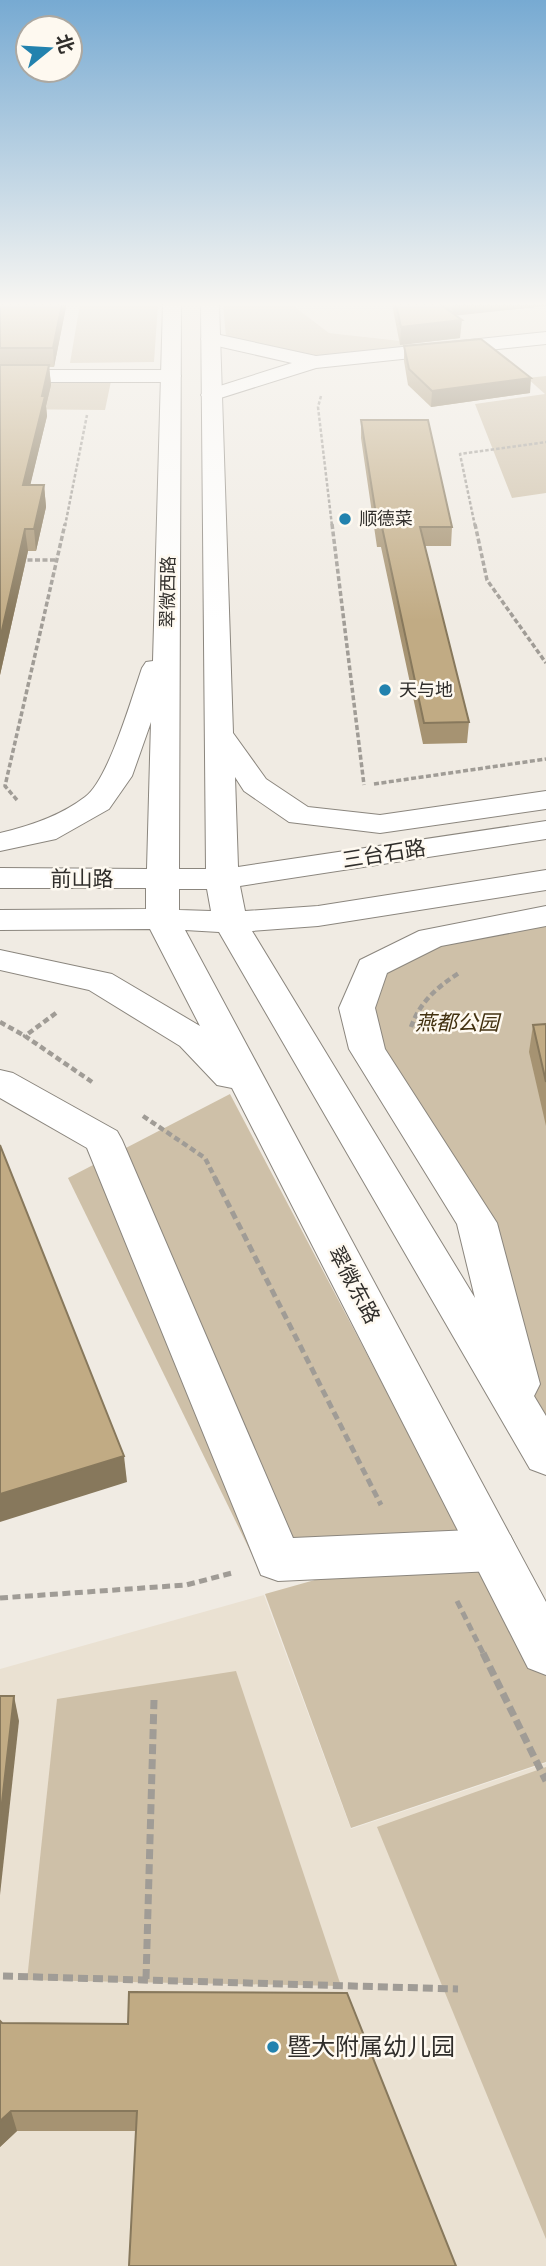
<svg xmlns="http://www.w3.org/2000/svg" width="546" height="2266" viewBox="0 0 546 2266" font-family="'Noto Serif','Noto Sans SC',serif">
<rect width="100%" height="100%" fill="#f0ebe3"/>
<!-- built -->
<g fill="#eae1d2">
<polygon points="291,304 546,304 546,337 418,351 410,342 329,333"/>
<polygon points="264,1595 351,1829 546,1763 546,2266 0,2266 0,1669"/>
</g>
<!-- green -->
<g fill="#cec0a8">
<polygon points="80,304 158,304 154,362 70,363"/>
<polygon points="223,304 291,304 329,333 410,342 414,347 315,356 226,337"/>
<polygon points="546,376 546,493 512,498 475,404 545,394 527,378"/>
<polygon points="0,381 111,381 105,410 0,409"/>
<polygon points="546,917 546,1456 478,1223 368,1049 372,967 412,947"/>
<polygon points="230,1094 463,1537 257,1565 68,1178"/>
<polygon points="482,1533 546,1654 546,1762 351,1828 265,1594"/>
<polygon points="236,1671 341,1986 27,1980 57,1699"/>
<polygon points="546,1767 546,2239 377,1827"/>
</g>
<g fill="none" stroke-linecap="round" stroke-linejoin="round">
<defs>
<g id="minor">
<polygon points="546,332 546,344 316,368 211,401 204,399 201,395 204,391 292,363 204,343 201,339 204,335 211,333 316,356"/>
<polygon points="0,370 171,370 178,372 181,376 178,380 171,382 0,382"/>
<polygon points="0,1070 13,1073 117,1131 122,1140 293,1538 493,1529 510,1535 517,1550 510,1565 493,1571 278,1581 261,1575 87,1148 0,1098"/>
</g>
<path id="major" d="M163 304H181L179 869H206L201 304H219L233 733 266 779 308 807 380 815 546 791V809L380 833 289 822 244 791 235 777 238 867 546 821V839L240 886 245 911 318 906 546 870V890L318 926 252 931 475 1298 457 1224 349 1049 339 1008 360 960 419 931 546 906V926L441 946 387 973 375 1008 385 1049 497 1223 540 1384 534 1396 546 1416V1475L530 1469 219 932 185 930 546 1602V1675L528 1668 232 1088 217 1085 180 1046 89 990 0 970V950L112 974 200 1026 150 929 0 930V910L146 909V888H0V868L147 869 151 722 132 776 109 809 56 839 0 851V833C30 826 60 816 85 797 108 781 132 697 142 668L146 662 153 661ZM179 889H207L211 911 179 910Z"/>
</defs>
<!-- minor casing -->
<use href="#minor" stroke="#8b867e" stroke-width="2"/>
<!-- major casing -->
<use href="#major" stroke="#8b867e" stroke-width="2"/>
<!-- path-far4 -->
<g stroke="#a09c96" stroke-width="2.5" stroke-dasharray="3.5 2" stroke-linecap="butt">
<polyline points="321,396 318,407 332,526"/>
<polyline points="65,526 87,415"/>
<polyline points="475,526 460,454 546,442"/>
</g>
<!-- path-far3 -->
<g stroke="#a09c96" stroke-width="3.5" stroke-dasharray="5 2.5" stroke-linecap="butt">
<polyline points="332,524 364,785"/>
<polyline points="475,524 487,580 546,663"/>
<polyline points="20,560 58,560"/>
<polyline points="374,784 546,759"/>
<polyline points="17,800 5,786 65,524"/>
</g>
<!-- path-far2 -->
<g stroke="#a09c96" stroke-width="4.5" stroke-dasharray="6 3.5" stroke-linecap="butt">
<polyline points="56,1013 25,1036 92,1082"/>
<polyline points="0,1022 25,1036"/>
<path d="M411 1027C420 1002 437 987 459 973"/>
<polyline points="143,1116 205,1158 216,1180"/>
</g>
<!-- path-far1 -->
<g stroke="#a09c96" stroke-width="5" stroke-dasharray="8 4.5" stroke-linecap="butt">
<polyline points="215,1178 381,1505"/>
<polyline points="0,1598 186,1585 232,1573"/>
<polyline points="457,1601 484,1655"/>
</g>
<!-- path -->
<g stroke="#a09c96" stroke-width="7" stroke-dasharray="10 5" stroke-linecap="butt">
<polyline points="483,1653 546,1781"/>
<polyline points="3,1976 458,1989"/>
<polyline points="146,1979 154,1700"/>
</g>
<!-- minor -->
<use href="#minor" fill="#fff" fill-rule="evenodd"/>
<!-- major -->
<use href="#major" fill="#fff" fill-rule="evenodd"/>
</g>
<!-- wall -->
<g fill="#a69372">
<polygon points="0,304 66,307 54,367 49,367 51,385 46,406 47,416 30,485 44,485 46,507 36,551 28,551 0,675"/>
<polygon points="392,304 546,304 546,306 455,315 460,338 400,345"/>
<polygon points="404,346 530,393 431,407 408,385 404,361"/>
<polygon points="361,420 452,527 451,546 425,546 469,722 467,743 423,744 381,547 377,547 361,438"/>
<polygon points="546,1024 546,1126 529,1052 533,1025"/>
<polygon points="347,1993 136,2131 17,2131 0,2147 2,2023 128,2024"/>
</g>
<!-- shaded-wall -->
<g fill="#87785c">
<polygon points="62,304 66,304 66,307 54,367 53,348"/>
<polygon points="453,304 546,304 546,306 452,316"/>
<polygon points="462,320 460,338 400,345 401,327"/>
<polygon points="49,365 51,385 46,406 47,416 25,507 23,485"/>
<polygon points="531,378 530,393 431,407 432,391"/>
<polygon points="44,485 46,507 36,551 34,529"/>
<polygon points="25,529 28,551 0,675 0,639"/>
<polygon points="124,1456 127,1482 0,1522 0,1494"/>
<polygon points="14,1696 19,1721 0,1895 0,1820"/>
<polygon points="11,2111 17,2131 0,2147 0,2121"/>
</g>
<!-- building -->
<g fill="#c1ab84" stroke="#87785c" stroke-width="2">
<polygon points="0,304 62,304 53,348 0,348"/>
<polygon points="396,304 440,304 462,320 401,327"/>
<polygon points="481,339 531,378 432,391 409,369 404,346"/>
<polygon points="0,365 49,365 42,396 45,396 23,485 44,485 34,529 25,529 0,639"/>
<polygon points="361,420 428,420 452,527 420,527 469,722 424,723 382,527 378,527"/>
<polygon points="546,1024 546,1082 533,1025"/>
<polygon points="0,1145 124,1456 0,1494"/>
<polygon points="0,1696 14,1696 0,1820"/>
<polygon points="129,1992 347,1993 456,2266 129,2266 137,2111 11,2111 0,2121 0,2021 2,2023 128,2024"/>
</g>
<!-- sky -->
<linearGradient id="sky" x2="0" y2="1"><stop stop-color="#77aad2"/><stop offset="0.49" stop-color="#f8f6f2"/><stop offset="1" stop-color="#f8f6f2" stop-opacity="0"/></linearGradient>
<rect width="546" height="621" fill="url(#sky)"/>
<!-- markers -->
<g fill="#2282ae" stroke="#fef9f0" stroke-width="2.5">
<circle cx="345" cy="519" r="7"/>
<circle cx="385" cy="690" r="7"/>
<circle cx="273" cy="2047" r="7"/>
</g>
<g text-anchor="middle" stroke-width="5" stroke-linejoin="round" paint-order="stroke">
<!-- far-poi labels -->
<g font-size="18" fill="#302e2b" stroke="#fef9f0" text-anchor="start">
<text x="359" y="525">顺德菜</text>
<text x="399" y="696">天与地</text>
</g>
<!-- far-street labels -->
<g font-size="18" fill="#302e2b" stroke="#fef9f0">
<text transform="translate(168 592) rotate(-89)" y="6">翠微西路</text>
</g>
<!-- street labels -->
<g font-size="21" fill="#302e2b" stroke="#fef9f0">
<text transform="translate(384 854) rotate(-9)" y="7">三台石路</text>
<text x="82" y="886">前山路</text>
<text transform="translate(354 1285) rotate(62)" y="7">翠微东路</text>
</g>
<!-- park labels -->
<g font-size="21" font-style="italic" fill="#423110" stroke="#fef9f0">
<text x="457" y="1030">燕都公园</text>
</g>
<!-- near-poi labels -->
<g font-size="24" fill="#302e2b" stroke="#fef9f0" text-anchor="start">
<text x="287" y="2055">暨大附属幼儿园</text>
</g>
</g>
<!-- north arrow -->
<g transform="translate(49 49) rotate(72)"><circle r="33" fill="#fef9f0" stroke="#aca8a1" stroke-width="2"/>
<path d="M0-5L12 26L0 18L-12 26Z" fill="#2282ae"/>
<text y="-10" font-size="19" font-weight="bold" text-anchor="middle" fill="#302e2b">北</text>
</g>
</svg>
